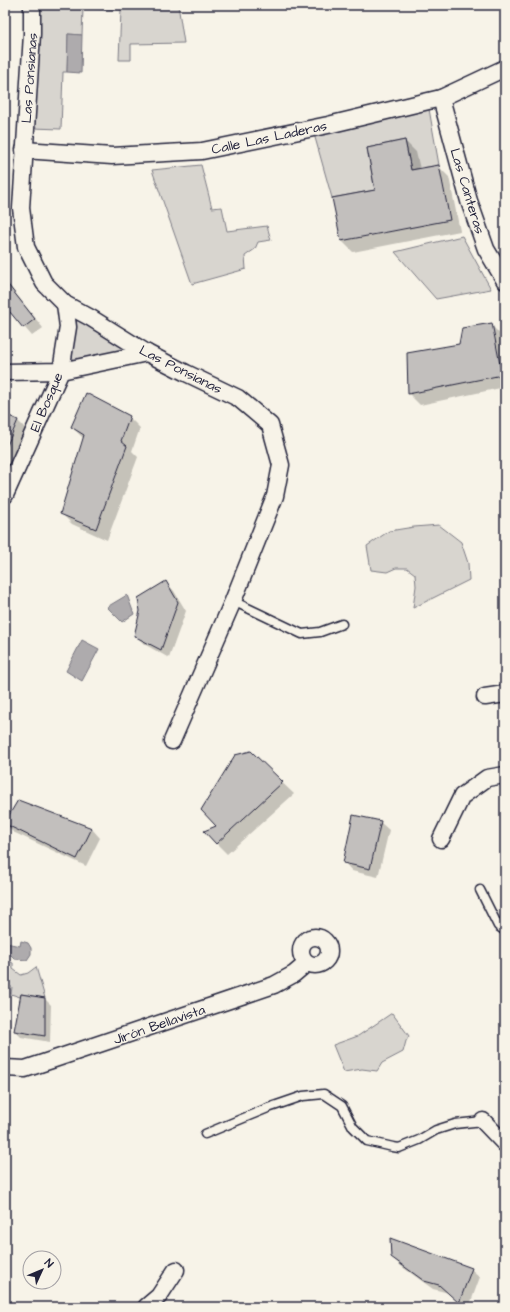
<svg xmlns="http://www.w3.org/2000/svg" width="510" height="1312" viewBox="0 0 510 1312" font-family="'Architects Daughter',sans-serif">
<rect width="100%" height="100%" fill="#f7f3e8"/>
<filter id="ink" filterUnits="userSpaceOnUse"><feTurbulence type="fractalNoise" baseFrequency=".025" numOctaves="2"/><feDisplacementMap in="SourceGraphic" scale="8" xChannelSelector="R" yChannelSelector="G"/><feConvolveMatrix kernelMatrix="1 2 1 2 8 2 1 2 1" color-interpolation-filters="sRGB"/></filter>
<g filter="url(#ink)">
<!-- green -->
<g fill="#d8d5cf" stroke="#7d7c85">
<polygon points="36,5 178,5 184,43 131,44 131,60 119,60 121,10 83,8 82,35 68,34 67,72 63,72 61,129 32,128"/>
<polygon points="429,109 439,165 411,170 405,140 367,148 375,190 332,198 314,134"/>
<polygon points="201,165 212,208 222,207 227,231 267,226 271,240 258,242 255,249 245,256 246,269 192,284 152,170"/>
<polygon points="462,236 491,289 436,299 395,252"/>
<polygon points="65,304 147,353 61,371"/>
<polygon points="439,525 461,542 468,563 469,580 413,608 416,586 415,574 407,568 396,568 387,572 371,570 367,546 389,531 414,527"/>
<polygon points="5,959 13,963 13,969 21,975 28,973 36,967 45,998 21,994 20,997 11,994 12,987 5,986"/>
<polygon points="392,1013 409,1036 406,1041 403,1052 382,1063 377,1071 362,1069 344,1072 333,1045 358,1036"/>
</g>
<!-- water -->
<g fill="#aeabad" stroke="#76747f">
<polygon points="68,34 82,35 81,73 67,72"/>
<polygon points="127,595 134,614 122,622 107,607"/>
<polygon points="82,640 99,649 82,681 66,671"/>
<polygon points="21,941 28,943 31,948 31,954 27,960 15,959 11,955 5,955 5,944 6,943 20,946"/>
</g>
<!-- shadow -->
<g fill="#0003">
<polygon points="405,141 416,152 420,169 438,166 449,177 460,231 353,252 342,241 376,190"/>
<polygon points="5,280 43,328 32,336 12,313 5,319"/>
<polygon points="491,325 502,336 505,349 505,387 420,405 409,394 460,345"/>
<polygon points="5,415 18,421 29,432 5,485"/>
<polygon points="129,417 140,428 132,451 138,457 107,540 72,524 61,513 84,439 72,427"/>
<polygon points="166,582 174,591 186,611 169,658 144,644 135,635"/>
<polygon points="250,752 294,794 227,854 205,832 218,826"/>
<polygon points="18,801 92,829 100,838 86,866 13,832 5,824"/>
<polygon points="380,822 389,830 378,877 352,871 344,862"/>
<polygon points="45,999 51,1005 50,1042 21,1037 15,1031"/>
<polygon points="392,1257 471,1269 480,1277 469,1307 464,1307 449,1293 433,1289 401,1266"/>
</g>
<!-- building -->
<g fill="#c2bfbd" stroke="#22223b">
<polygon points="405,140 411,170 439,165 450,220 341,241 332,198 375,190 367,148"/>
<polygon points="5,281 35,319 23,328 5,306"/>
<polygon points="492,323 502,375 408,394 407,353 459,344 462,328"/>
<polygon points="86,393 130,416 121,441 127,446 96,529 60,514 84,435 71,427"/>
<polygon points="5,414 18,420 5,450"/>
<polygon points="166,581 178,602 161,650 134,636 140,611 138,598"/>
<polygon points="251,751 283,782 216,844 204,831 216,826 201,810 235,755"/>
<polygon points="18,800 92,828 77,859 5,824 5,822"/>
<polygon points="353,815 381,821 370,869 343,863"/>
<polygon points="21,994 45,998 45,1036 14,1031"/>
<polygon points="390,1238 472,1268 459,1303 439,1285 424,1281 391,1257"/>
</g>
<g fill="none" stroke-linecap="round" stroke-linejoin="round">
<defs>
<g id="lane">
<polyline points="233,601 302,634 320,632 342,624"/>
<polyline points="480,890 498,926 505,931"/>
<polyline points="205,1134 268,1108 303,1096 324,1094 342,1106 353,1127 367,1141 393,1147 399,1148 419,1140 436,1130 455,1124 483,1121"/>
</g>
<g id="street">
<polyline points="32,5 32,34 21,208 26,247 44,283 65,304 91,318 147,353 186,373 238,398 270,425 281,465 275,496 233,601 172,741"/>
<polyline points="441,98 469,201 486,249 505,281"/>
<polyline points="24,150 112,156 202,151 328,125 441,98 505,68"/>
<polyline points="5,372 61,371 147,353"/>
<polyline points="5,495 61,371 68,327 65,304"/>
<polyline points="485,697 505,694"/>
<polyline points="441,839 462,796 487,778 505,775"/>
<circle cx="315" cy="951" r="14"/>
<polyline points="5,1068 25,1069 274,985 294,974 307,963"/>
<polyline points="483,1121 505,1144"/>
<polyline points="146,1307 159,1296 176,1270"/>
</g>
</defs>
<!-- lane casing -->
<use href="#lane" stroke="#22223b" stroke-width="11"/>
<!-- street casing -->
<use href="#street" stroke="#22223b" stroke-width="19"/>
<!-- lane -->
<use href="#lane" stroke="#f7f3e8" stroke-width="8"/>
<!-- street -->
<use href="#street" stroke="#f7f3e8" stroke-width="16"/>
</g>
</g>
<g text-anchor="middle" stroke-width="3" stroke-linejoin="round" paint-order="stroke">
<!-- street labels -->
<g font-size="14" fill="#22223b" stroke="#f7f3e8">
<text transform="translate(29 78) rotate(-86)" y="5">Las Ponsianas</text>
<text transform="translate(269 137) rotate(-12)" y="5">Calle Las Laderas</text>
<text transform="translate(468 191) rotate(73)" y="5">Las Canteras</text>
<text transform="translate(181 369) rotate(27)" y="5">Las Ponsianas</text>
<text transform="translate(46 402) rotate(-67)" y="5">El Bosque</text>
<text transform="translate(159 1024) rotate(-19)" y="5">Jirón Bellavista</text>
</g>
</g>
<!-- margin -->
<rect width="510" height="1312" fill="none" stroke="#f7f3e8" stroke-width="20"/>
<rect x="10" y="10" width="490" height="1292" fill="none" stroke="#22223b" stroke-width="1.5" filter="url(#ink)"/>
<!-- north arrow -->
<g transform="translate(42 1270) rotate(46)"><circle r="19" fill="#f7f3e8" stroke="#a29fa3"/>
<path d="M0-3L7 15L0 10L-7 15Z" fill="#22223b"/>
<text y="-6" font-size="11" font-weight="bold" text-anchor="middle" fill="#22223b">N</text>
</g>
</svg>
